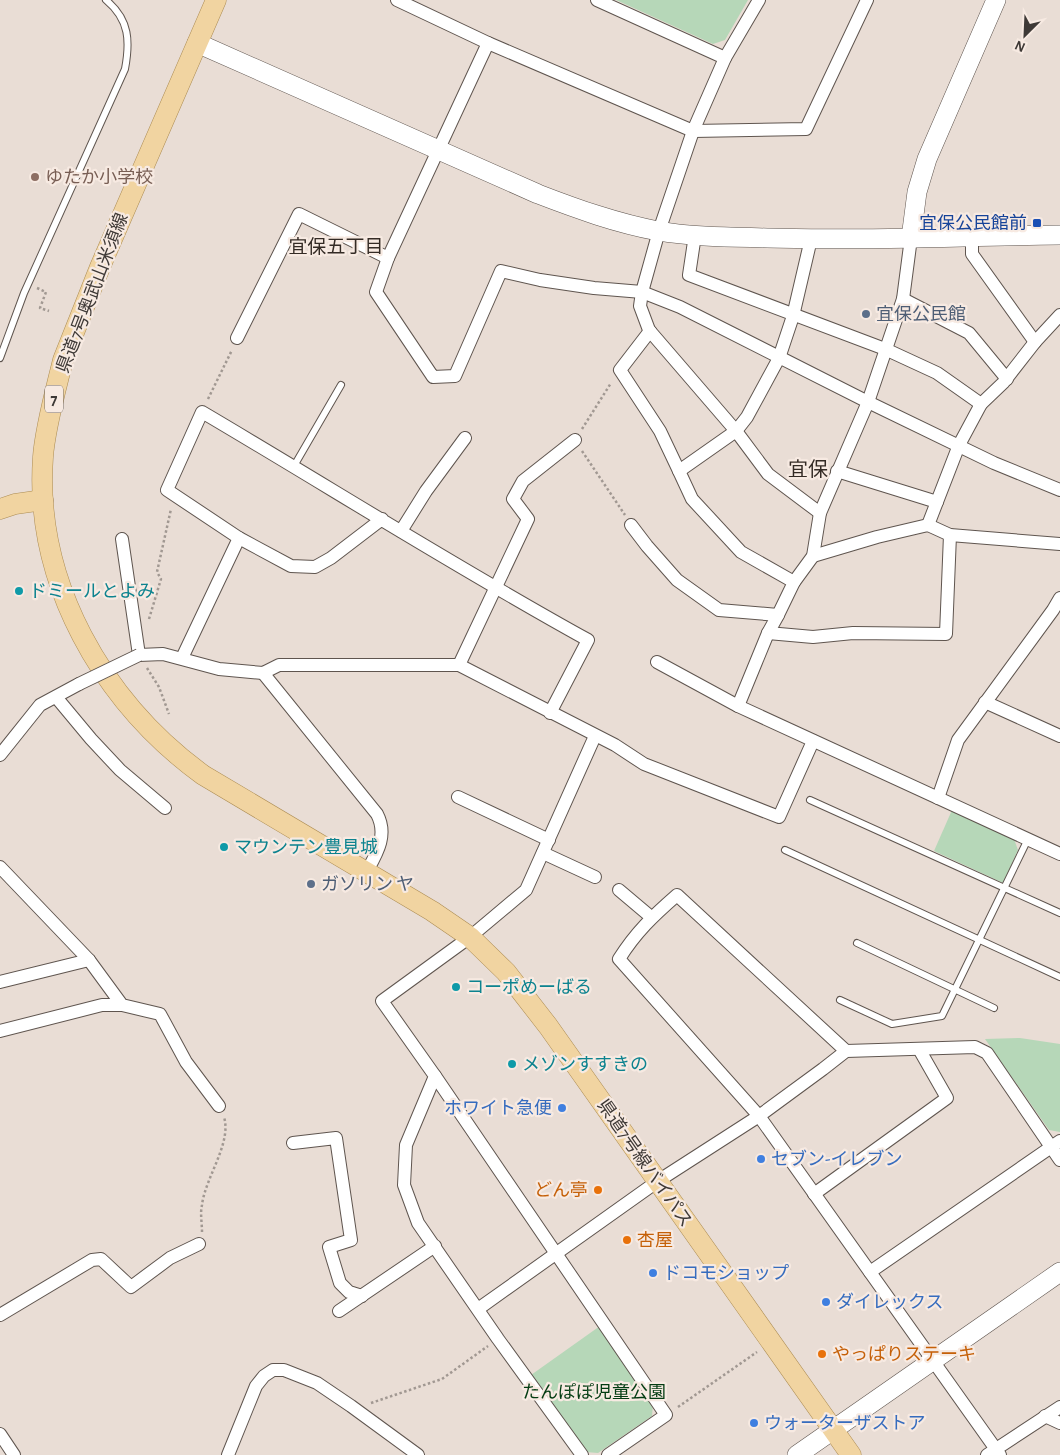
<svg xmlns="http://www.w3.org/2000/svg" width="1060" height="1455" viewBox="0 0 1060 1455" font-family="'Alegreya Sans','Noto Sans JP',sans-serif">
<rect width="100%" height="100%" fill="#e9ddd5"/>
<!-- green -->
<g fill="#b6d7b8">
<polygon points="616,0 748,0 725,40 713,44"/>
<polygon points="952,810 1014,839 1018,850 1003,883 934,851"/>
<polygon points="1020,1038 1060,1044 1060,1132 1049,1130 985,1039"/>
<polygon points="600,1326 653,1404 652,1416 598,1453 586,1452 531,1375"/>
</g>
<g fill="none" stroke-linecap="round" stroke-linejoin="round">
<defs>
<g id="lane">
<path d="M0 358 24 293 125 69C130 42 130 20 106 0"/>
<polyline points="294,466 341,385"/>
<polyline points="810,800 1060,913"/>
<polyline points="785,850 1060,977"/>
<polyline points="857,943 994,1008"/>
<polyline points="840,1000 892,1024 942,1016 1028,839"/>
</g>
<g id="street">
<polyline points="397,0 488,43 693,131 806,129 867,0"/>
<polyline points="597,0 725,58"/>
<polyline points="759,0 725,58 693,131 659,231 642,292 640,306 649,330 736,431 768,474 820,513"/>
<polyline points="488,43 388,258 376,292 433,377 455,376 501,271 540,280 594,288 642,292 680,307 868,402 994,463 1060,490"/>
<polyline points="695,235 689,275 885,349 937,373 981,404"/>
<polyline points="972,236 972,254 1035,342"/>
<polyline points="903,299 969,333 1007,379"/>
<polyline points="650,331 620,370 660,431 679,471"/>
<polyline points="237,338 299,214 388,258"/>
<polyline points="837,471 937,502"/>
<path d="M382 519 331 558 315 567 291 566 239 538 167 490 202 412C331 488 457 568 588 640L550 713"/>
<polyline points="631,525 647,546 677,580 719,610 778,615"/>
<polyline points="928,525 959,445 981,404 1003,383 1035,342 1060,315"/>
<polyline points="401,531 426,491 465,438"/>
<polyline points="122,539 139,655 163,654 219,669 263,673 279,665 459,665 615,745 644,764 779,817 813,741"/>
<polyline points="813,556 877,537 928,525 950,535 1060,544"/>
<polyline points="794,582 741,552 692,499 679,471 736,431 747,417 779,358 793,316 811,239"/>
<polyline points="768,633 813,637 853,633 946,634 950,535"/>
<polyline points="182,658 239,538"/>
<polyline points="657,662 738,706 1060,854"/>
<polyline points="459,665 528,519 513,499 523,481 575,440"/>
<path d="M263 673 377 814C388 835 377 853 367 871"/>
<polyline points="56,697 91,739 120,770 165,808"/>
<polyline points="985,702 1060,736"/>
<polyline points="738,706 768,633 778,615 794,582 813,556 820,513 868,402 903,299 911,238"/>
<polyline points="0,755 40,705 79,684"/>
<polyline points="458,797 549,840"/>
<polyline points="938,798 958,740 1053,610 1060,598"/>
<polyline points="543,853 595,877"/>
<polyline points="0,867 89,960 122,1005 160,1014 186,1062 219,1106"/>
<polyline points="619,890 651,917"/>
<polyline points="0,982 89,960"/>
<polyline points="0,1031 102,1005 122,1005"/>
<path d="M846 1051 677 895C653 916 636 932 619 959L759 1116 1000 1455"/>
<polyline points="435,1076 666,1415 608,1455"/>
<polyline points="293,1143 336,1138 351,1240 329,1247 340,1283 349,1292 362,1296"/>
<polyline points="814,1194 947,1098 919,1049"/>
<polyline points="870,1272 1060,1141"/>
<polyline points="478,1309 658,1181 759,1116 823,1069 846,1051 975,1047 987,1053 1060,1160"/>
<polyline points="339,1311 435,1246"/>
<polyline points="0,1315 92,1260 101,1259 131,1287 170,1258 199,1244"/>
<polyline points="1045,1416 1060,1423"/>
<polyline points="0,1434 14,1455"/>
<polyline points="228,1455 256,1386 264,1376 273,1370 284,1370 317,1383 351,1406 418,1455"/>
<polyline points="582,1455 498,1339 418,1223 404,1185 406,1145 435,1076 382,1001 470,937 526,890 595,736"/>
<polyline points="987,1455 1060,1407"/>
</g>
<g id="secondary">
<path d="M197 43 538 194C577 209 616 223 658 231 694 237 731 237 767 238 865 241 963 236 1060 235"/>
<polyline points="911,238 917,192 927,159 996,0"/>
<polyline points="797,1455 1060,1272"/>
</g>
<g id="primary">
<path d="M216 0 100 267 63 360C56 389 45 428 43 457 34 583 103 702 203 775L432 911 470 937 506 972 548 1026 851 1455"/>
<polyline points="0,509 15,504 43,500"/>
</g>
</defs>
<!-- lane casing -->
<use href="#lane" stroke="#5f554f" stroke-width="8"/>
<!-- street casing -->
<use href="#street" stroke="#5f554f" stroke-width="14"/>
<!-- secondary casing -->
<use href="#secondary" stroke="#5f554f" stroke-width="20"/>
<!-- primary casing -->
<use href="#primary" stroke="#ac8c53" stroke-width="21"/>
<!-- path -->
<g stroke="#a19892" stroke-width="2.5" stroke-dasharray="2.5 2.5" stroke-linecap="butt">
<polyline points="37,288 46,292 40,308 49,311"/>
<polyline points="208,399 232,350"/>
<polyline points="582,429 611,383"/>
<polyline points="582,451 625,515"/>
<polyline points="149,619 161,579 157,572 171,509"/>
<polyline points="147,668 159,687 169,714"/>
<path d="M202 1232C202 1223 200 1213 202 1205 205 1178 232 1143 224 1117"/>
<polyline points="371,1403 442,1379 488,1346"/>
<polyline points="678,1407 757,1352"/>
</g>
<!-- lane -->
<use href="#lane" stroke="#fff" stroke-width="6"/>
<!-- street -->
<use href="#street" stroke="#fff" stroke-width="12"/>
<!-- secondary -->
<use href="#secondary" stroke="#fff" stroke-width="19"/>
<!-- primary -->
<use href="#primary" stroke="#f1d4a1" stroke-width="20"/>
<defs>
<polyline id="street-bridge" points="79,684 139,655"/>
</defs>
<!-- street-bridge casing -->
<use href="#street-bridge" stroke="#5f554f" stroke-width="14" stroke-linecap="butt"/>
<!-- street-bridge -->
<use href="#street-bridge" stroke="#fff" stroke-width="12"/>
</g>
<!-- markers -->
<circle fill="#8d6e63" stroke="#f7eae2" stroke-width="2" cx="35" cy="177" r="5"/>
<rect fill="#1a4fb4" stroke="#f7eae2" stroke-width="2" x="1032" y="218" width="10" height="10" rx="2.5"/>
<g fill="#5c6f8a" stroke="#f7eae2" stroke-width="2">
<circle cx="866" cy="314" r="5"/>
<circle cx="311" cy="884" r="5"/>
</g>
<g fill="#0f9aa8" stroke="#f7eae2" stroke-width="2">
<circle cx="19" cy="591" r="5"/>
<circle cx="224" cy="847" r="5"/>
<circle cx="456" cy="987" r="5"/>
<circle cx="512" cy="1064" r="5"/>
</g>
<g fill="#3f7fe0" stroke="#f7eae2" stroke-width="2">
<circle cx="562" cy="1108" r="5"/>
<circle cx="761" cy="1159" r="5"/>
<circle cx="653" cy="1273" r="5"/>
<circle cx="826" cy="1302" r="5"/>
<circle cx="754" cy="1423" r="5"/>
</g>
<g fill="#e8710a" stroke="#f7eae2" stroke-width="2">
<circle cx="598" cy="1190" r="5"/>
<circle cx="627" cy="1240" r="5"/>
<circle cx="822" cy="1354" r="5"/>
</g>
<g text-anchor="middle" stroke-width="4.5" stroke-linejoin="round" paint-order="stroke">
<!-- shield labels -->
<rect fill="#f7eae2" stroke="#766e6a" stroke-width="1" x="45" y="385.5" width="18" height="27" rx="4"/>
<g font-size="16" font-weight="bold" fill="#3e3936">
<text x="54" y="405">7</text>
</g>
<!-- education labels -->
<g font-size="18" fill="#785e54" stroke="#f7eae2" text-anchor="start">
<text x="45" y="183">ゆたか小学校</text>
</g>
<!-- transit labels -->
<g font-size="18" fill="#164399" stroke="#f7eae2" text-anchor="end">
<text x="1027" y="229">宜保公民館前</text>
</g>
<!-- street labels -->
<g font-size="18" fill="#3e3936" stroke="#f7eae2">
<text transform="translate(92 293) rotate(-69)" y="6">県道7号奥武山米須線</text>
<text transform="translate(645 1163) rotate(55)" y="6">県道7号線バイパス</text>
</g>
<!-- service labels -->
<g font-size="18" fill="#4e5e75" stroke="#f7eae2" text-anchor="start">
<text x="876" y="320">宜保公民館</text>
<text x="321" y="890">ガソリン ヤ</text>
</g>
<!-- culture labels -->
<g font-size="18" fill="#0d838f" stroke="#f7eae2" text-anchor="start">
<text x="29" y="597">ドミールとよみ</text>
<text x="234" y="853">マウンテン豊見城</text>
<text x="466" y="993">コーポめーばる</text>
<text x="522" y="1070">メゾンすすきの</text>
</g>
<!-- shop labels -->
<g font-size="18" fill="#366cbe" stroke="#f7eae2" text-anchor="start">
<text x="552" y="1114" text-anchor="end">ホワイト急便</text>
<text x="771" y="1165">セブン-イレブン</text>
<text x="663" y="1279">ドコモショップ</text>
<text x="836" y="1308">ダイレックス</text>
<text x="764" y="1429">ウォーターザストア</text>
</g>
<!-- food labels -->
<g font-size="18" fill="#c56008" stroke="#f7eae2" text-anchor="start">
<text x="588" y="1196" text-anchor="end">どん亭</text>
<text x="637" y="1246">杏屋</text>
<text x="832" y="1360">やっぱりステーキ</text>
</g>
<!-- park labels -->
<g font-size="18" fill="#033c12" stroke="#f7eae2">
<text x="594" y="1398">たんぽぽ児童公園</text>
</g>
<!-- neighbourhood labels -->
<g font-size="19" fill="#342b25" stroke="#f7eae2">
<text x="336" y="253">宜保五丁目</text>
</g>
<!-- quarter labels -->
<g font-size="20" fill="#342b25" stroke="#f7eae2">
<text x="808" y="476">宜保</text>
</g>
</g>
<!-- north arrow -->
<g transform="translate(1025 35) rotate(204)" stroke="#f7eae2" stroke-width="4" paint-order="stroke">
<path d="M0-4L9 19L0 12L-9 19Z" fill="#3e3936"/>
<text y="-8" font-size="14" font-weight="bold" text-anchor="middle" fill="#3e3936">N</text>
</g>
</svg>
